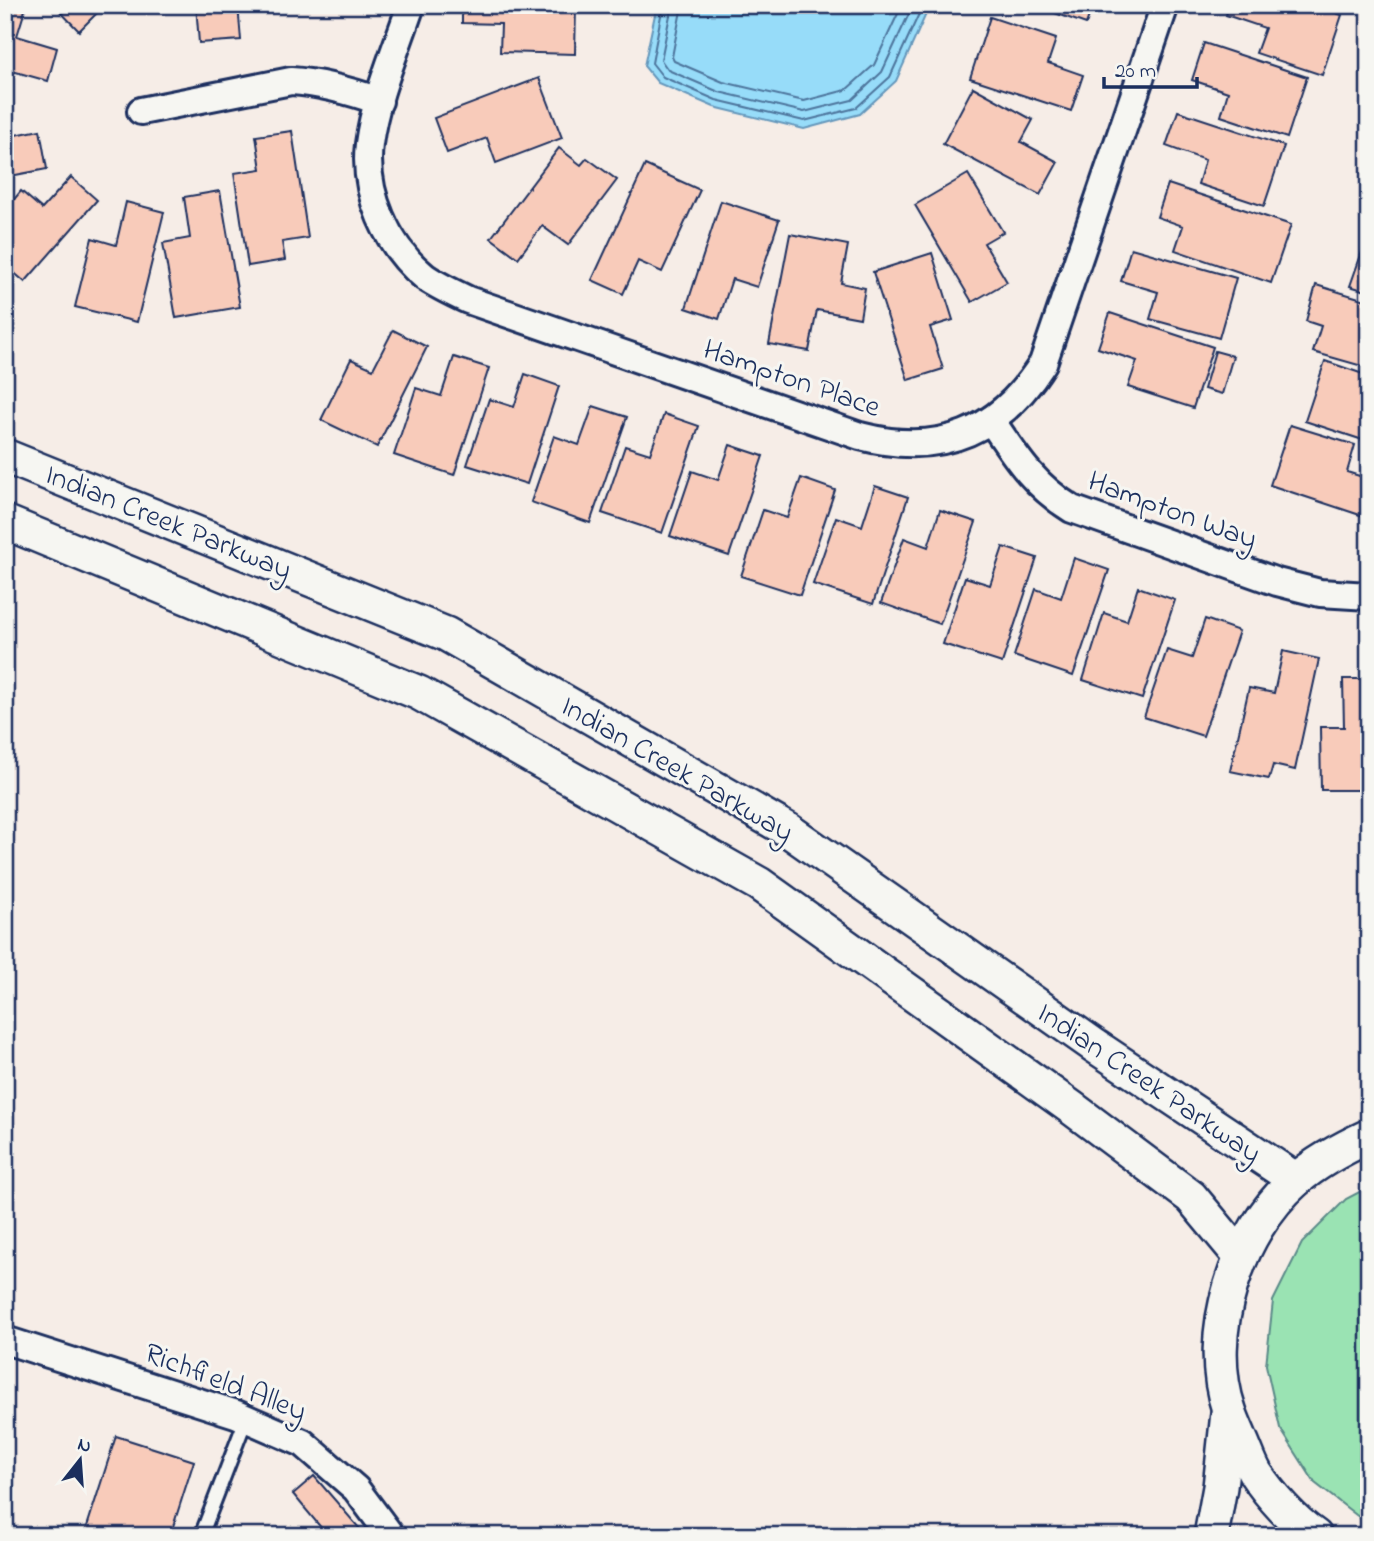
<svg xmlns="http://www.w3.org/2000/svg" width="1374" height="1541" viewBox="0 0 1374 1541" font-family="'Indie Flower',sans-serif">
<rect width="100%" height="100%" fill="#f6ede7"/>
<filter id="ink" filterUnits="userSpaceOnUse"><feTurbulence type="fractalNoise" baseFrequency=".0143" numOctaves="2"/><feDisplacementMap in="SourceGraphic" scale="14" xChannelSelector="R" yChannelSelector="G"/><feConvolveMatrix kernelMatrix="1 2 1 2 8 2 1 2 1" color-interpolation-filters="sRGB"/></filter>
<g filter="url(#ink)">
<!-- green -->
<polygon fill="#9ae3b3" stroke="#5a8988" stroke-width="2" points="1369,1187 1369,1525 1315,1483 1280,1428 1266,1365 1273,1301 1302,1243 1346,1199"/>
<!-- water -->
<polygon fill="#97dcf9" stroke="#6597bb" stroke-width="2" points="657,5 930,5 896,81 860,114 804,129 714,107 658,83 644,66"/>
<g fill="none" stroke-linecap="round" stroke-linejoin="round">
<!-- shore -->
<g stroke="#4d749c" stroke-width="2">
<polyline points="663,5 652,63 663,77 716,100 804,121 856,108 890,77 923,5"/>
<polyline points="672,5 661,60 668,70 719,92 804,112 852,100 882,72 913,5"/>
<polyline points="682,5 672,57 674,61 723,82 804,101 846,90 874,65 902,5"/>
</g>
</g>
<!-- building -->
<g fill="#f8cbba" stroke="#1b2f5e" stroke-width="2">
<polygon points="5,5 25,10 17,36 57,48 48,81 5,69"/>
<polygon points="54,5 99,5 102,8 79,31"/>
<polygon points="196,5 238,5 241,40 199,43"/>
<polygon points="462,5 576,5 575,54 500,52 501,24 462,23"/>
<polygon points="1032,5 1093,5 1086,24"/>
<polygon points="1229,5 1312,5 1342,15 1322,75 1256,53 1265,28 1226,15"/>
<polygon points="990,17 1056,39 1048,63 1083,75 1071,111 970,78"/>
<polygon points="1204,43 1307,77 1287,138 1221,116 1228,92 1192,80"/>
<polygon points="539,78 562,138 496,163 487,138 447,153 434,118"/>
<polygon points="973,87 1033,120 1021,142 1058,162 1040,195 943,144"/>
<polygon points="1178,111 1284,146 1264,206 1198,184 1205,160 1166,146"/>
<polygon points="40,130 47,169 5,177 5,137"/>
<polygon points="292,131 308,238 282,242 285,260 248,266 234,173 261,169 256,136"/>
<polygon points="559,148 581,165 587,158 617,180 568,245 542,226 518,258 491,238"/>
<polygon points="645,165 700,190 662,272 638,261 623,294 592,280"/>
<polygon points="968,174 1003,232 984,243 1007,282 972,302 915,205"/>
<polygon points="71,177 97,200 25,282 5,265 5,210 21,191 42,209"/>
<polygon points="1168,184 1291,225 1271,283 1175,250 1183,226 1157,217"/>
<polygon points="220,191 240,307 176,318 163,243 190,238 184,197"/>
<polygon points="721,201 779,220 757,287 732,279 719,319 686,308"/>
<polygon points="126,202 164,212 137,322 75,307 92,238 116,245"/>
<polygon points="1369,232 1369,292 1350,286"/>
<polygon points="790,234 848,245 841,283 865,288 860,318 817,310 809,351 769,344"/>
<polygon points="1131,248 1236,278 1219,338 1150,319 1158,292 1121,281"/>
<polygon points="932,253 953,320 930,327 943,369 908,380 873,272"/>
<polygon points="1316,285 1369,301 1369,368 1313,352 1321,326 1306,321"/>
<polygon points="1110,313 1213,347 1193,408 1128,387 1137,361 1098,348"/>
<polygon points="393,330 427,347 377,447 321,420 351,359 373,369"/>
<polygon points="1215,351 1233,356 1222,394 1204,389"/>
<polygon points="454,357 489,368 454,475 394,455 416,388 441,396"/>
<polygon points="1325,361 1369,376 1369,442 1305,421"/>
<polygon points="525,374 559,386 527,484 467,465 489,399 514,407"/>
<polygon points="593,406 627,417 590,523 531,502 554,436 579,445"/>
<polygon points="664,414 699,426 662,533 602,513 625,446 650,454"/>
<polygon points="1290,425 1355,445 1347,472 1369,479 1369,518 1270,485"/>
<polygon points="730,445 763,456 729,556 670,536 692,471 718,480"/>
<polygon points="801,478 835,490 800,595 741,576 763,510 787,518"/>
<polygon points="875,486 908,497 873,604 813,584 836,517 862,526"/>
<polygon points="940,510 976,522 940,624 881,603 904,538 928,547"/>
<polygon points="1003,547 1037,558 1002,663 943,644 965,577 990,585"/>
<polygon points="1074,558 1109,570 1073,676 1014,656 1036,589 1061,598"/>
<polygon points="1138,587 1175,600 1142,699 1083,680 1104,613 1127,621"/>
<polygon points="1205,619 1239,631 1203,736 1144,717 1167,650 1192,658"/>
<polygon points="1283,651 1319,659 1295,770 1273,765 1269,779 1230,771 1249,688 1274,693"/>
<polygon points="1343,679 1369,679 1369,790 1321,790 1320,727 1344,727"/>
<polygon points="116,1436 194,1461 170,1536 84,1536"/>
<polygon points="314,1476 366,1536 328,1536 293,1494"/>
</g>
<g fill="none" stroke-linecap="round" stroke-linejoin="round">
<defs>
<polyline id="service" points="201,1536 246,1419"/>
<g id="minor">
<path d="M411 5C396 50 375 97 369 144 363 193 387 246 425 277 438 286 453 293 468 300L860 436C940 457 999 433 1043 363L1165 5"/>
<path d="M141 111 291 81C322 83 350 91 379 101"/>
<path d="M991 420C1016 457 1033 485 1072 509L1277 582 1320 593 1369 596"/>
<polyline points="5,1340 236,1414 303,1443 356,1489 391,1536"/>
</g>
<g id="tertiary">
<polyline points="5,456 446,634 788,830 1095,1046 1296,1180"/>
<polyline points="5,522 419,693 759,884 1072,1108 1191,1197 1241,1257"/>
<polyline points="1211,1536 1220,1487 1228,1413"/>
<path d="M1315 1536C1294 1522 1270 1495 1256 1474 1250 1464 1246 1451 1241 1440 1237 1430 1232 1420 1229 1410 1203 1334 1237 1232 1296 1180 1318 1161 1343 1148 1369 1136"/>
</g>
</defs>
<!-- service casing -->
<use href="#service" stroke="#1b2f5e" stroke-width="18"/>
<!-- minor casing -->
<use href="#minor" stroke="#1b2f5e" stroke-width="32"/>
<!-- tertiary casing -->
<use href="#tertiary" stroke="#1b2f5e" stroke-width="38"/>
<!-- service -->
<use href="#service" stroke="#f6f6f2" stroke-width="12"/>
<!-- minor -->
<use href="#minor" stroke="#f6f6f2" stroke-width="26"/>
<!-- tertiary -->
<use href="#tertiary" stroke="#f6f6f2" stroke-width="33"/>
</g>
</g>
<g text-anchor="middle" stroke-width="6" stroke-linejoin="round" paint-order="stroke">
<!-- street labels -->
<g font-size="30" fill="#1b2f5e" stroke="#f6f6f2">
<text transform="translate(792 377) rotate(19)" y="10">Hampton Place</text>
<text transform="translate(1173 509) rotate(20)" y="10">Hampton Way</text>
<text transform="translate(169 521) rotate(22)" y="10">Indian Creek Parkway</text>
<text transform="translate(678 768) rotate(30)" y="10">Indian Creek Parkway</text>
<text transform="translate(1150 1082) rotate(34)" y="10">Indian Creek Parkway</text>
<text transform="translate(226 1381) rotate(21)" y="10">Richfield Alley</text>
</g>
</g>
<!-- margin -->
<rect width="1374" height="1541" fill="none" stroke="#f6f6f2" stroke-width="28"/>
<rect x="14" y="14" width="1346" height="1513" fill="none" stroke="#1b2f5e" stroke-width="2.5" filter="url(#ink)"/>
<!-- north arrow -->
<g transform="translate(80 1460) rotate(17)" stroke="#f6f6f2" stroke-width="5" paint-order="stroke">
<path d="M0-5L12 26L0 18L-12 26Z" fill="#1b2f5e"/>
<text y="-10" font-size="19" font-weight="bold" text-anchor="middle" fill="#1b2f5e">N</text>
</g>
<!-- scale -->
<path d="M1104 77v10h93v-10" fill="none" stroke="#1b2f5e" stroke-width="3.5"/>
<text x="1115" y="77" font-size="21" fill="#1b2f5e" stroke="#f6f6f2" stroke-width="5" paint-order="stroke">20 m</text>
</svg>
